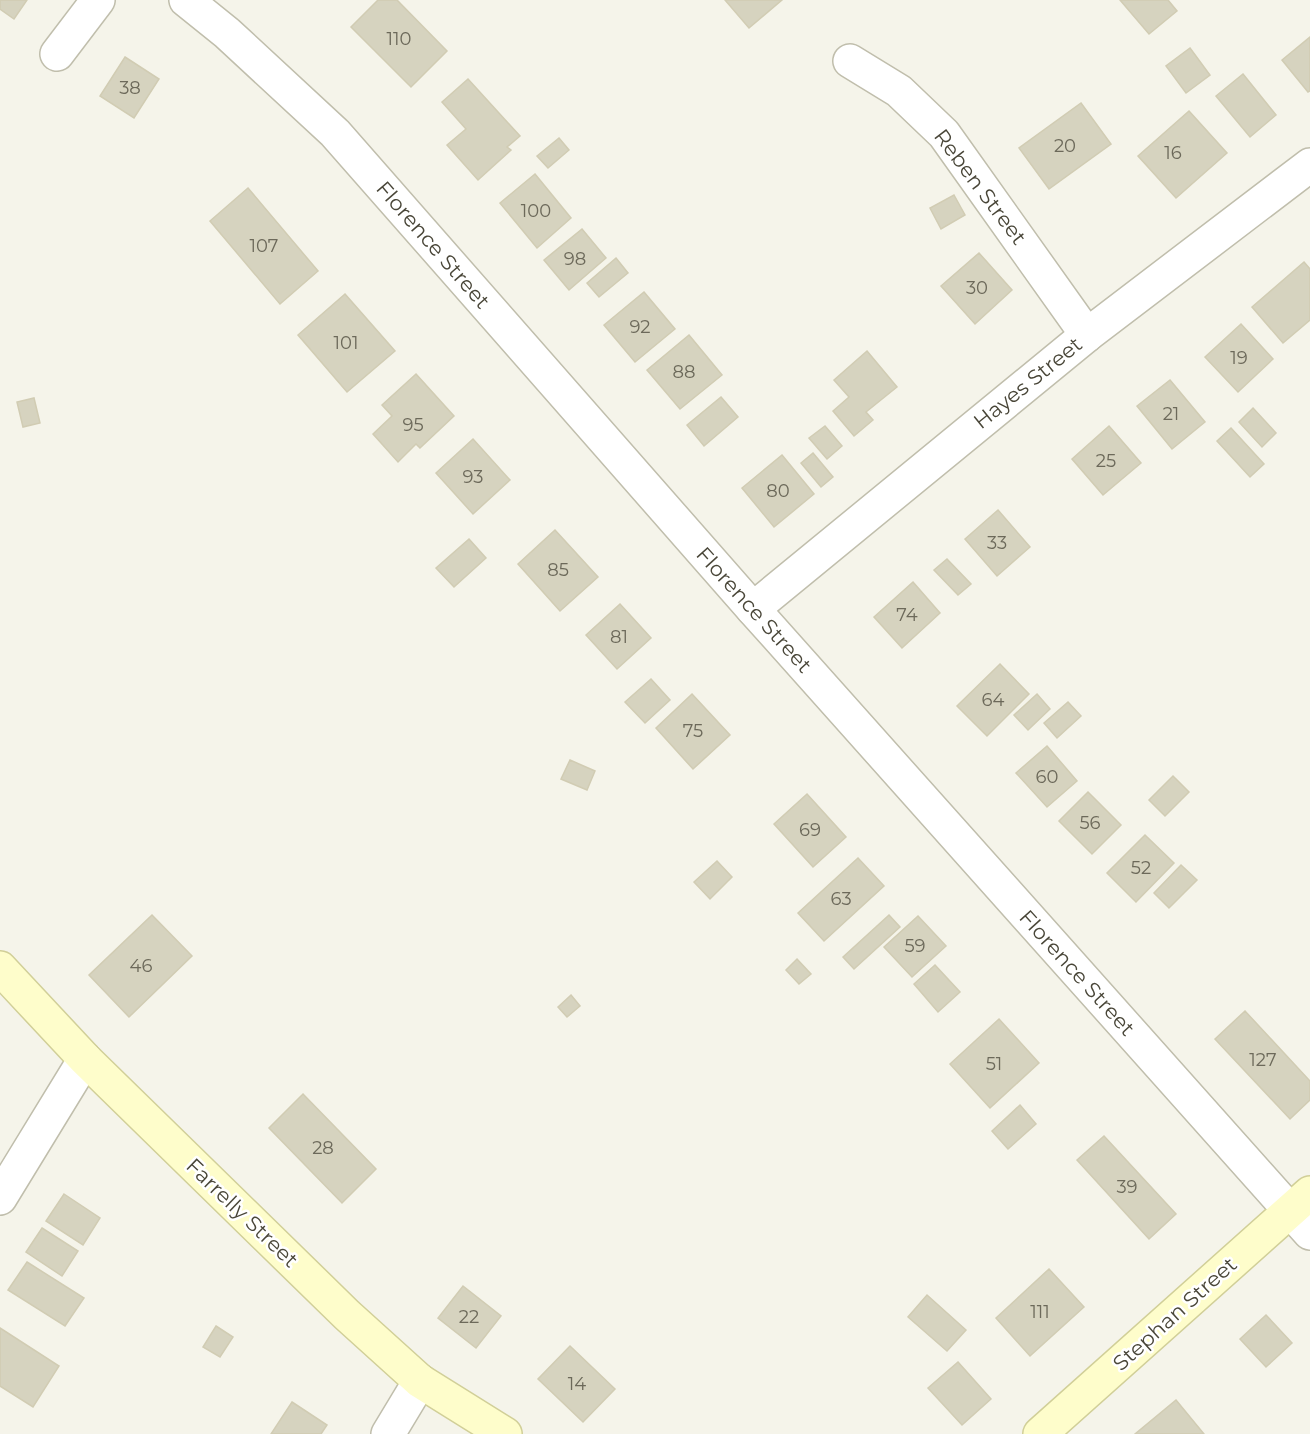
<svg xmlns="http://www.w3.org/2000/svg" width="1310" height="1434" viewBox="0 0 1310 1434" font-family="Montserrat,sans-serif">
<rect width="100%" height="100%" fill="#f5f4ea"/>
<!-- building -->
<g fill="#d6d3bf" stroke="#d1ccb3" stroke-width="1.5">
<polygon points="0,0 27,0 14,19 0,9"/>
<polygon points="378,0 397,0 447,51 411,87 351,27"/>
<polygon points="725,0 782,0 749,28"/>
<polygon points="1120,0 1168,0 1177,11 1149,34"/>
<polygon points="1310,37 1310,91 1308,92 1282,60"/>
<polygon points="1190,48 1210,75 1186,93 1166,66"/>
<polygon points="125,57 159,79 134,118 100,96"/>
<polygon points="1243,74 1276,115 1250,137 1216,96"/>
<polygon points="468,79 520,136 507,147 511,150 478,180 447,145 466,129 442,102"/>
<polygon points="1081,103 1111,144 1049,189 1019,148"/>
<polygon points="1189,111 1227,153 1176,198 1138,156"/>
<polygon points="559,138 569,150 548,168 537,156"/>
<polygon points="535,174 571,218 537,248 500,203"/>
<polygon points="248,188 318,271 280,304 210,221"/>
<polygon points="954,195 965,215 941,229 930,208"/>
<polygon points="582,229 606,258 569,290 544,260"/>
<polygon points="979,253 1012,290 975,324 941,286"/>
<polygon points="616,258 628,273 599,297 587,283"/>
<polygon points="1304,262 1310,269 1310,320 1283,343 1252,307"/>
<polygon points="644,292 675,329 635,362 604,325"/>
<polygon points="345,294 395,351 347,392 298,335"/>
<polygon points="1241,324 1273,359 1238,392 1205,357"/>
<polygon points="689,335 722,375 680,409 647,370"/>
<polygon points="867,351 897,387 866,412 873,420 854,436 833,411 849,397 834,380"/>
<polygon points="416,374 454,416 420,448 416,444 398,462 373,434 392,416 382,405"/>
<polygon points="1170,380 1205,422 1172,449 1137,406"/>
<polygon points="721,397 738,417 704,446 687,425"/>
<polygon points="34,398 40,423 23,427 17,402"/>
<polygon points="1253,408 1276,433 1262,447 1239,422"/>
<polygon points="825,426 842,446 827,459 809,438"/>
<polygon points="1109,426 1141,463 1103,495 1072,459"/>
<polygon points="1231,428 1264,464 1250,477 1217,441"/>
<polygon points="473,439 510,480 473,514 436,473"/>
<polygon points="813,453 833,477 821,487 801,463"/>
<polygon points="782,455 814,494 774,527 742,488"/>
<polygon points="998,510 1030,547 997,576 965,539"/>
<polygon points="555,530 598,577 560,611 518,564"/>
<polygon points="469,539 486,558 454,587 436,568"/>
<polygon points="947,559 971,584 958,595 934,570"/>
<polygon points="913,582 940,613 902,648 874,617"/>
<polygon points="620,604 651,638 617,669 586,635"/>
<polygon points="1000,664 1029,694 987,736 957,706"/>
<polygon points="651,679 670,700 645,723 625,702"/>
<polygon points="692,694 730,735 693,769 656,728"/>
<polygon points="1037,694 1050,709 1028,730 1014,715"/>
<polygon points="1068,702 1081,716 1057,738 1044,723"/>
<polygon points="1047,746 1077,781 1047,807 1016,773"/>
<polygon points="570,760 595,771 587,790 561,779"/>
<polygon points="1173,776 1189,792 1165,816 1149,800"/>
<polygon points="1088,792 1121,825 1092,854 1059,821"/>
<polygon points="807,794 846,837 813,867 774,824"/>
<polygon points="1145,835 1174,863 1136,902 1107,873"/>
<polygon points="858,858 884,886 824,941 798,913"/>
<polygon points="717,861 732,877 710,899 694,882"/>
<polygon points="1181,865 1197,880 1169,908 1154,893"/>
<polygon points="152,915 192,956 129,1017 89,975"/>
<polygon points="889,915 900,927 854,969 843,957"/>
<polygon points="918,916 946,946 912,977 884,947"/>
<polygon points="797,959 811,974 799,984 786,970"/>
<polygon points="935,965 960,992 938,1012 914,984"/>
<polygon points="571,995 580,1006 567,1017 558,1007"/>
<polygon points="1245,1011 1310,1081 1310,1100 1290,1119 1215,1039"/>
<polygon points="999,1019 1039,1063 990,1108 950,1064"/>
<polygon points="303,1094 376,1169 342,1203 269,1128"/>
<polygon points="1020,1105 1036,1124 1008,1149 992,1131"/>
<polygon points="1104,1136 1176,1214 1149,1239 1077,1160"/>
<polygon points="64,1194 100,1218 83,1245 46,1221"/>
<polygon points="42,1228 78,1251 62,1276 26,1252"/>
<polygon points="27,1262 84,1298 65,1326 8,1290"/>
<polygon points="1049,1269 1084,1307 1030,1356 996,1318"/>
<polygon points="463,1286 501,1316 476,1348 438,1318"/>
<polygon points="927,1295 966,1330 947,1351 908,1317"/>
<polygon points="1266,1315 1292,1343 1266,1367 1240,1339"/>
<polygon points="216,1326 233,1337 220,1357 203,1347"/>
<polygon points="0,1328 59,1366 33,1407 0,1386"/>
<polygon points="570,1346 615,1389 583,1422 538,1379"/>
<polygon points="958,1362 991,1399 962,1425 928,1388"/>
<polygon points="1176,1400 1204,1434 1135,1434"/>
<polygon points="292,1402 327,1425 321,1434 271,1434"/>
</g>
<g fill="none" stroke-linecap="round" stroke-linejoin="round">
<defs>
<g id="street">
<polyline points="186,0 227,33 335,133 753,609 1310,1233"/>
<polyline points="57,54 98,0"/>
<polyline points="850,61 899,91 944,134 1087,335"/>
<polyline points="753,609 1087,335 1310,165"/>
<polyline points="0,1198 85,1059"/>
<polyline points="388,1434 420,1381"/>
</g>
<g id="secondary">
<polyline points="0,968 85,1059 347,1315 420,1381 505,1434"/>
<polyline points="1040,1434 1310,1193"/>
</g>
</defs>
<!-- street casing -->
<use href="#street" stroke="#c0beac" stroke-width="36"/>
<!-- secondary casing -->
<use href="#secondary" stroke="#d1cf98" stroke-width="36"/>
<!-- street -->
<use href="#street" stroke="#fff" stroke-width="33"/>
<!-- secondary -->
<use href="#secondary" stroke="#fefdcb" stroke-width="33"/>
</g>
<g text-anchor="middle" stroke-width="5" stroke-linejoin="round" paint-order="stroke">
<!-- number labels -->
<g font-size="18" fill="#6c695a">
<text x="399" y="45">110</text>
<text x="130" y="94">38</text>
<text x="1065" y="152">20</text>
<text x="1173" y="159">16</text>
<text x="536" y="217">100</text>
<text x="264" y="252">107</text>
<text x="575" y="265">98</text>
<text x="977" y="294">30</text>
<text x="640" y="333">92</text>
<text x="346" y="349">101</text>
<text x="1239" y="364">19</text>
<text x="684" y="378">88</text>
<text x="1171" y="420">21</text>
<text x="413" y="431">95</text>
<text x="1106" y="467">25</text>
<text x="473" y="483">93</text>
<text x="778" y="497">80</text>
<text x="997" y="549">33</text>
<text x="558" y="576">85</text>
<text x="907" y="621">74</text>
<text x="619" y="643">81</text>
<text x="993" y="706">64</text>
<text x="693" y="737">75</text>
<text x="1047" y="783">60</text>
<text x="1090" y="829">56</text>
<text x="810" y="836">69</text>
<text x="1141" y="874">52</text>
<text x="841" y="905">63</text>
<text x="915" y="952">59</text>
<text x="141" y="972">46</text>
<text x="1263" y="1066">127</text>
<text x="994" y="1070">51</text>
<text x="323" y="1154">28</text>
<text x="1127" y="1193">39</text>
<text x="1040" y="1318">111</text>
<text x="469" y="1323">22</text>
<text x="577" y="1390">14</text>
</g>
<!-- street labels -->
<g font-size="21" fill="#494638" stroke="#fff">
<text transform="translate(980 187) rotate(53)" y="7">Reben Street</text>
<text transform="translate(433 245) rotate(49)" y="7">Florence Street</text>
<text transform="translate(1028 383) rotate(-39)" y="7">Hayes Street</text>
<text transform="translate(754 610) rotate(48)" y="7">Florence Street</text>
<text transform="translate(1077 973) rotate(48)" y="7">Florence Street</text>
<text transform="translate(242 1213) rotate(44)" y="7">Farrelly Street</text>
<text transform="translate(1175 1314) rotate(-42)" y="7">Stephan Street</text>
</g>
</g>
</svg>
